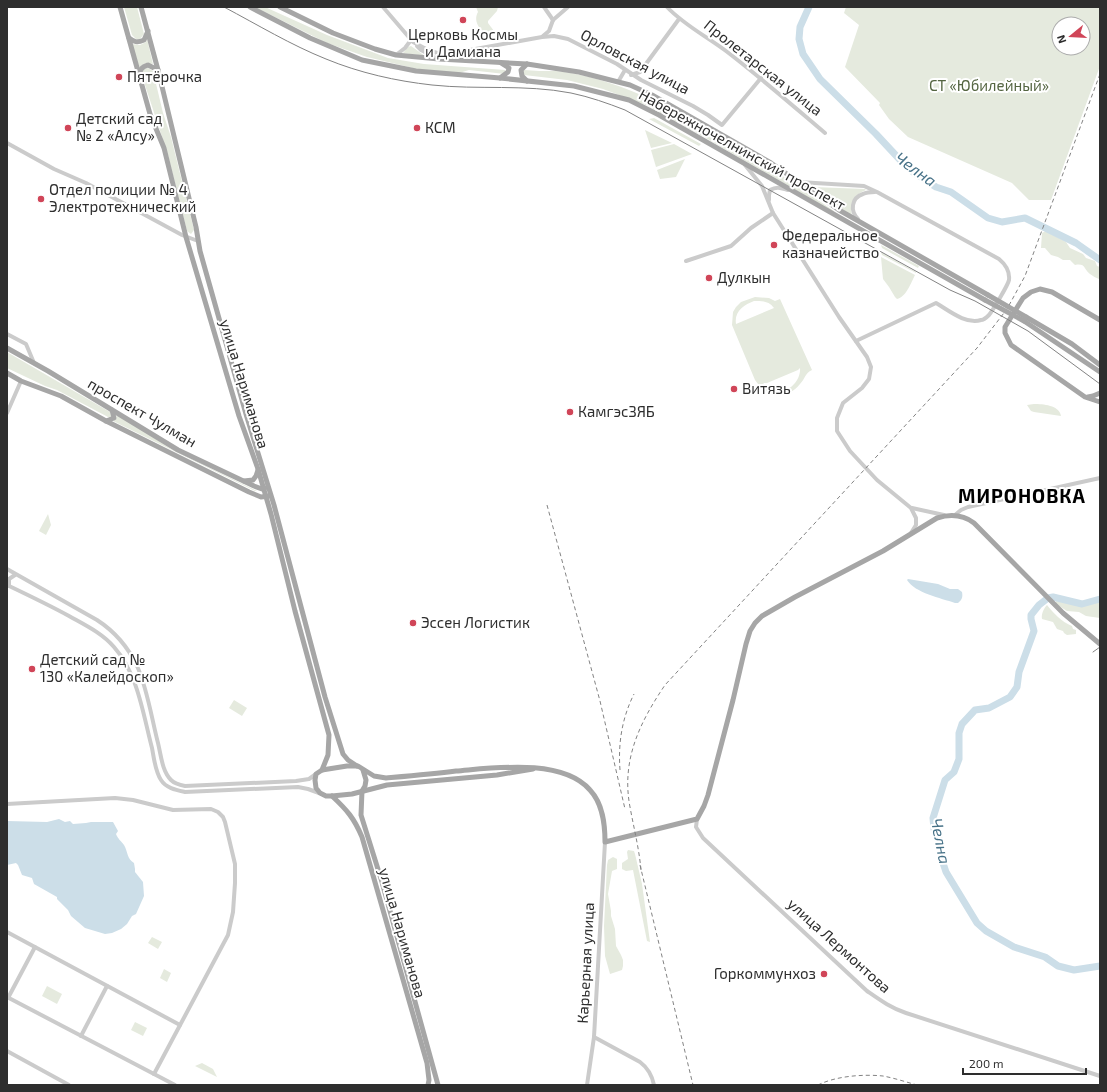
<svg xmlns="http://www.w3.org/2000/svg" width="1107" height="1092" viewBox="0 0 1107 1092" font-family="'Exo 2',sans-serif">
<rect width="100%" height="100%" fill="#fff"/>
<!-- green -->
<g fill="#e5eade" fill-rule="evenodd">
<polygon points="124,7 137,7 144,34 140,39 136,39 132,35"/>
<polygon points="255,7 265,7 327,35 388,58 424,64 505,70 506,72 505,74 469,70 459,73 417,69 367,57 327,43"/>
<path d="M476 7H498L497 11 488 21V23L494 31 493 34C482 35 472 22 478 12Z"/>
<path d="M846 7H1100V66L1051 200H1029L1012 183 908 137 889 119 879 105 880 103 845 67 859 25 844 13ZM1059 24H1083V48H1059Z"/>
<polygon points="147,39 153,64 146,63 139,67 132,44 140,45 146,42"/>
<polygon points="411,46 425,56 403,53 408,47"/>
<polygon points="148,68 153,71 163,113 171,137 194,230 191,234 187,231 168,155 142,76 142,72 144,69"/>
<path d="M524 70C534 71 545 71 555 71 584 73 622 86 648 98L768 166 834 211V212L709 140 646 105 603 89 567 80 524 75 522 72Z"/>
<polygon points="654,118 701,144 699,146 649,119"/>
<polygon points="645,130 672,143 651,148"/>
<polygon points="674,144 692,154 656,167 651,150"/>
<polygon points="685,159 676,177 660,179 657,170"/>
<path d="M813 187 865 189 866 190C854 195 849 202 852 216Z"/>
<path d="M1046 231 1066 242 1070 248 1083 254 1086 258 1095 261 1097 266 1100 267V279H1099C1096 278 1093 276 1090 274 1083 269 1086 263 1075 265L1070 260H1063L1058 257 1051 255 1045 248H1041L1042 233Z"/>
<polygon points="881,245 919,266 918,268 882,248"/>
<polygon points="881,252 916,272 916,273 882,255"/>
<path d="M881 257 915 275C911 283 906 297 897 299L895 297 889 287 883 279Z"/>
<path d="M755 297 769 298 775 301 780 299 812 370C805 373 805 379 800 384 786 401 767 397 755 380L732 325 733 312 736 307 741 302ZM754 301C762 301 769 301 774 308L736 324C734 311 744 305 754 301ZM800 368C801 379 791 392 778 391 772 390 767 387 763 383H767L798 370Z"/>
<polygon points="7,352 110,412 111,415 111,417 108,417 57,390 45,386 7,368"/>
<path d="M1034 404C1043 404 1059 405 1061 416L1034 412 1031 411 1027 405Z"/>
<polygon points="117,414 171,449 257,491 255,491 113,421 116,419"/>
<polygon points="48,514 51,525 46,535 39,531"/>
<polygon points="1056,601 1081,606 1100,602 1100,618 1086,616 1079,612 1067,611 1056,604"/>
<path d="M1047 605C1053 613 1062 622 1072 626L1073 629 1076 630V634L1067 635 1064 633 1063 631 1057 629 1053 622 1042 619C1041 614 1044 608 1047 605Z"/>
<polygon points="234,700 247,708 242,716 229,708"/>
<polygon points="628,850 634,851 635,854 642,884 650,942 647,941 633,870 626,871 622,869 622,863 628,859 627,852"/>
<polygon points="613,857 617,859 617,869 612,871 608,894 611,911 611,916 615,929 616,946 621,955 623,960 623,966 622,970 610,974 605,956 604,926 607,865 608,860"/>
<polygon points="152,937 162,942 158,949 148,943"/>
<polygon points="164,969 171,973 167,982 160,978"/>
<polygon points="47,986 62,994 57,1004 42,996"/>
<polygon points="135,1022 147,1028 143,1036 131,1030"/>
<polygon points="202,1063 213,1069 217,1077 195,1066"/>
</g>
<!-- water -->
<g fill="#ccdee8">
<path d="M908 579 938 584 950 589H958L962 592C963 597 962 600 958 603H955C941 598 915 593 907 580Z"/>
<path d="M59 819 65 822 70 821 73 824 86 823 91 822H113L118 831 116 834C118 839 121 841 124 845 128 852 127 859 134 863L135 869V872L143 882 144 896 136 914 132 916 127 924 121 929 112 933 105 934 85 928 71 916 68 910 57 899V897L34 884 32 878 22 875 18 865 16 863 7 865V821L47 822Z"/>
</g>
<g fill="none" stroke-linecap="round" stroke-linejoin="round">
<!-- river -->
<g stroke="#ccdee8" stroke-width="7">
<polyline points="809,7 800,27 799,39 803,54 820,79 876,134 903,163 913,172 936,187 951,192 988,218 1002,222 1025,218 1076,243 1100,260"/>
<polyline points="1100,599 1082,604 1053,597 1048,598 1039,605 1031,615 1031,619 1034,631 1019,672 1017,687 1010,697 989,708 975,710 962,724 959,733 959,759 954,772 945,780 933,818 934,829 939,839 942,860 946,872 977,923 986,931 1014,947 1045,957 1058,966 1074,970 1100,966"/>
</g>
<!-- minor -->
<g stroke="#cbcbcb" stroke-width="4">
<polyline points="383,7 413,42 428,50 437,53 453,53 542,37 554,36 568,39 617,64 641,80 693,106 708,115 722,125 761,78"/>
<polyline points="544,7 553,20"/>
<path d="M667 7C684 25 706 36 726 51 760 77 792 105 825 133"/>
<polyline points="553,20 568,7"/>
<polyline points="543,36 549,31 553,20"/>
<polyline points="417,46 421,50 436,58"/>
<polyline points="396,55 405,48 411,40"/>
<polyline points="631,75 640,72 679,19"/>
<polyline points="618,82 625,70"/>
<polyline points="7,143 54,169 86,183 182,235 198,241"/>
<polyline points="745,165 762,186 773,213 839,317 867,357 871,367 869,379 862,388 843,403 837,418 837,431 850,451 877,480 911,508 916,518 916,525 911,533"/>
<path d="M799 182 864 186 877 192 999 259C1005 264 1010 271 1009 280 1008 285 993 310 989 315 987 317 984 320 981 320 966 325 948 310 936 303L856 341"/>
<path d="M769 200V195L770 190C777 186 781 188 788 190"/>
<path d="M858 219C850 211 851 198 863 194 867 192 871 192 875 192"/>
<polyline points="686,261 731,246 751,228 773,213"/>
<polyline points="7,334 26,344 34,363"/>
<polyline points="7,413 21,381"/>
<polyline points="912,508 944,515"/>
<polyline points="955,515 961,510 968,507 1100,478"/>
<path d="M7 569 97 620C114 631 128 647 137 666 147 687 152 720 158 743 161 755 162 771 171 780 175 784 180 785 185 786L296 781 309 779 316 774"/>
<path d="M7 585C28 595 49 605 69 616 85 625 102 633 114 647 138 674 143 714 152 748 154 758 155 771 161 780 166 788 176 790 185 792L298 787 308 789 319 793"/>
<polyline points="9,586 9,579 15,575"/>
<polyline points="7,804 115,798 133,800 173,810 211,809 218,812 223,817 225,822 235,864 235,883 233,912 228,935 154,1074"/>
<path d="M697 819 696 827 703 838 867 991C880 1000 891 1008 906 1013L1100 1076"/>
<polyline points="7,932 180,1025"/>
<polyline points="7,997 175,1085"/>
<polyline points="8,998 35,947"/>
<polyline points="81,1036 107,986"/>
<path d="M594 1037 640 1062C648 1068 652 1075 654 1085"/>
<polyline points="7,1051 69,1085"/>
<polyline points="587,1085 594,1037 605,842"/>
</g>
<!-- major -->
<g stroke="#a6a6a6" stroke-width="5">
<polyline points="120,7 150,114 164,148 186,237 239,416 258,469 271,514 295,611 329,735 328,755 322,770"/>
<polyline points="141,7 158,70 196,227 200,251 246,414 274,505 325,697 343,754 348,760 357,766"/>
<polyline points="250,7 310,38 362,60 416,71 500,78 574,86 629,100 659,115 985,300"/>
<polyline points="280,7 333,33 375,49 396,55 439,59 527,64 579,72 630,85 652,95 771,163 839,210 988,295"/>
<path d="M129 38C134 42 137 43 144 40L148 31"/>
<path d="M140 74C140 68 143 67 148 65L158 70"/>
<polyline points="500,78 508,72 509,68 501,63"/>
<polyline points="527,81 522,76 521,70 527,64"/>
<polyline points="1026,317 1072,344 1100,365"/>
<polyline points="1100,320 1052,292 1040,289 1031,292 1023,298 1005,327 1005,333 1011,345 1085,397 1100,402"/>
<polyline points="1024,321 1100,372"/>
<polyline points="7,348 48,371 178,450 254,486 262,489 265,488"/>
<polyline points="7,373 21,381 61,396 106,421 249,492 261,497 269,496"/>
<polyline points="1088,397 1093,396 1100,393"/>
<polyline points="106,421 114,418 112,410"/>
<polyline points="244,481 253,480 256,476 258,470"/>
<path d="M533 769 497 775 387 785 352 794 332 796H326L320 793 316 788 315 780 316 774 322 770 347 766H358L374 776 386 778C409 776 433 774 456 771 494 768 562 758 590 790 603 804 605 824 605 842L697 819 704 806 708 795 733 700 746 644 750 631 755 623 762 616 795 597 883 551 937 518C950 514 962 514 974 523L1063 613 1100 644"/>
<polyline points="363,770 366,780 365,786 362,791 361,815 382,882 438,1085"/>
<path d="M332 796C347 810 354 818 362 837L427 1063 429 1080 428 1085"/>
</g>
<!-- tram -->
<g stroke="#838383" stroke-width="1">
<path d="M224 7C258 25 291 45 326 59 360 73 396 81 432 85 478 90 525 84 571 93 590 97 607 103 625 110L950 290 975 301 1028 331 1100 384"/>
<polyline points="1093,652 1100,647"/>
</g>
<!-- rail -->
<g stroke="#838383" stroke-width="1" stroke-dasharray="4 3" stroke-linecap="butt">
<polyline points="547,505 600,701 625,809"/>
<path d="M620 770C618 743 622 718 634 694"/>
<polyline points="640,865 693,1085"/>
<path d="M641 870C639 848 634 829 630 807 621 760 640 722 665 685L977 348 1007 309 1025 276 1100 74"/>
<path d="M818 1085C836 1076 863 1074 883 1076 894 1078 906 1082 917 1085"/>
</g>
<!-- major-bridge -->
<g stroke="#a6a6a6" stroke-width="5">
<polyline points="988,295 1026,317"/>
<polyline points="985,300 1024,321"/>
</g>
</g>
<!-- markers -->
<g fill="#d04558" stroke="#fff" stroke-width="1.5">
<circle cx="463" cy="20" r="4"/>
<circle cx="119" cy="77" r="4"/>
<circle cx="68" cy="128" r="4"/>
<circle cx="417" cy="128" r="4"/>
<circle cx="41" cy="199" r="4"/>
<circle cx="774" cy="245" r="4"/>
<circle cx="709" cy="278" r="4"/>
<circle cx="734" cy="389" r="4"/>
<circle cx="570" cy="412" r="4"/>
<circle cx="413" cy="623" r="4"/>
<circle cx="32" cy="669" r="4"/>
<circle cx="824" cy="974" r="4"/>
</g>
<g text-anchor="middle" stroke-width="4" stroke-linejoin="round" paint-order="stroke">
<!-- poi labels -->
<g font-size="15" fill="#2e2e2e" stroke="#fff" text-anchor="start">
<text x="463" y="40" text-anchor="middle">Церковь Космы<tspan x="463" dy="17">и Дамиана</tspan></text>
<text x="127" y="82">Пятёрочка</text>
<text x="76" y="124">Детский сад<tspan x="76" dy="17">№ 2 «Алсу»</tspan></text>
<text x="425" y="133">КСМ</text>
<text x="49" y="195">Отдел полиции № 4<tspan x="49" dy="17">Электротехнический</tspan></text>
<text x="782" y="241">Федеральное<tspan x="782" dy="17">казначейство</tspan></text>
<text x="717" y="283">Дулкын</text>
<text x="742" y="394">Витязь</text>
<text x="578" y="417">КамгэсЗЯБ</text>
<text x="421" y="628">Эссен Логистик</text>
<text x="40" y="665">Детский сад №<tspan x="40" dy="17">130 «Калейдоскоп»</tspan></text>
<text x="816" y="979" text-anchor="end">Горкоммунхоз</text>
</g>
<!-- street labels -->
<g font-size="15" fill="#2e2e2e" stroke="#fff">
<text transform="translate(635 62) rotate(28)" y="5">Орловская улица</text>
<text transform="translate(763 68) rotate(38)" y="5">Пролетарская улица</text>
<text transform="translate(742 150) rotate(29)" y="5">Набережночелнинский проспект</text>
<text transform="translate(244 384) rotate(73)" y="5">улица Нариманова</text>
<text transform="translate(142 413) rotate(30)" y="5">проспект Чулман</text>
<text transform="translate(402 933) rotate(74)" y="5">улица Нариманова</text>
<text transform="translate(839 946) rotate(42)" y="5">улица Лермонтова</text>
<text transform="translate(586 963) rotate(-87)" y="5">Карьерная улица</text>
</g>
<!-- park labels -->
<g font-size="15" fill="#546541" stroke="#fff">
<text x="989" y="91">СТ «Юбилейный»</text>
</g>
<!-- water labels -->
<g font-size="16" font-style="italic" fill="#467187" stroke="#fff">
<text transform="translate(916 169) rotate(36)" y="6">Челна</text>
<text transform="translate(941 841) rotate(79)" y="6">Челна</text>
</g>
<!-- district labels -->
<g font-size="19" font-weight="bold" letter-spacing="1" fill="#000" stroke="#fff">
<text x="1022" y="503">МИРОНОВКА</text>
</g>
</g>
<!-- border -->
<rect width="1107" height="1092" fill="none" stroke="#2e2e2e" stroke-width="16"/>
<!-- north arrow -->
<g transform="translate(1071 36) rotate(252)"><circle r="19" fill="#ffffff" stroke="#ababab"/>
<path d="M0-3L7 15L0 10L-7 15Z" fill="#d04558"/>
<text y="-6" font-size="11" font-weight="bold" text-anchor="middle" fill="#2e2e2e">N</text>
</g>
<!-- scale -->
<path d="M963 1068v6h123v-6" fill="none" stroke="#2e2e2e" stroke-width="2"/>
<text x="969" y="1068" font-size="12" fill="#2e2e2e" stroke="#ffffff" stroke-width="3" paint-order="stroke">200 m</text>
</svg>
